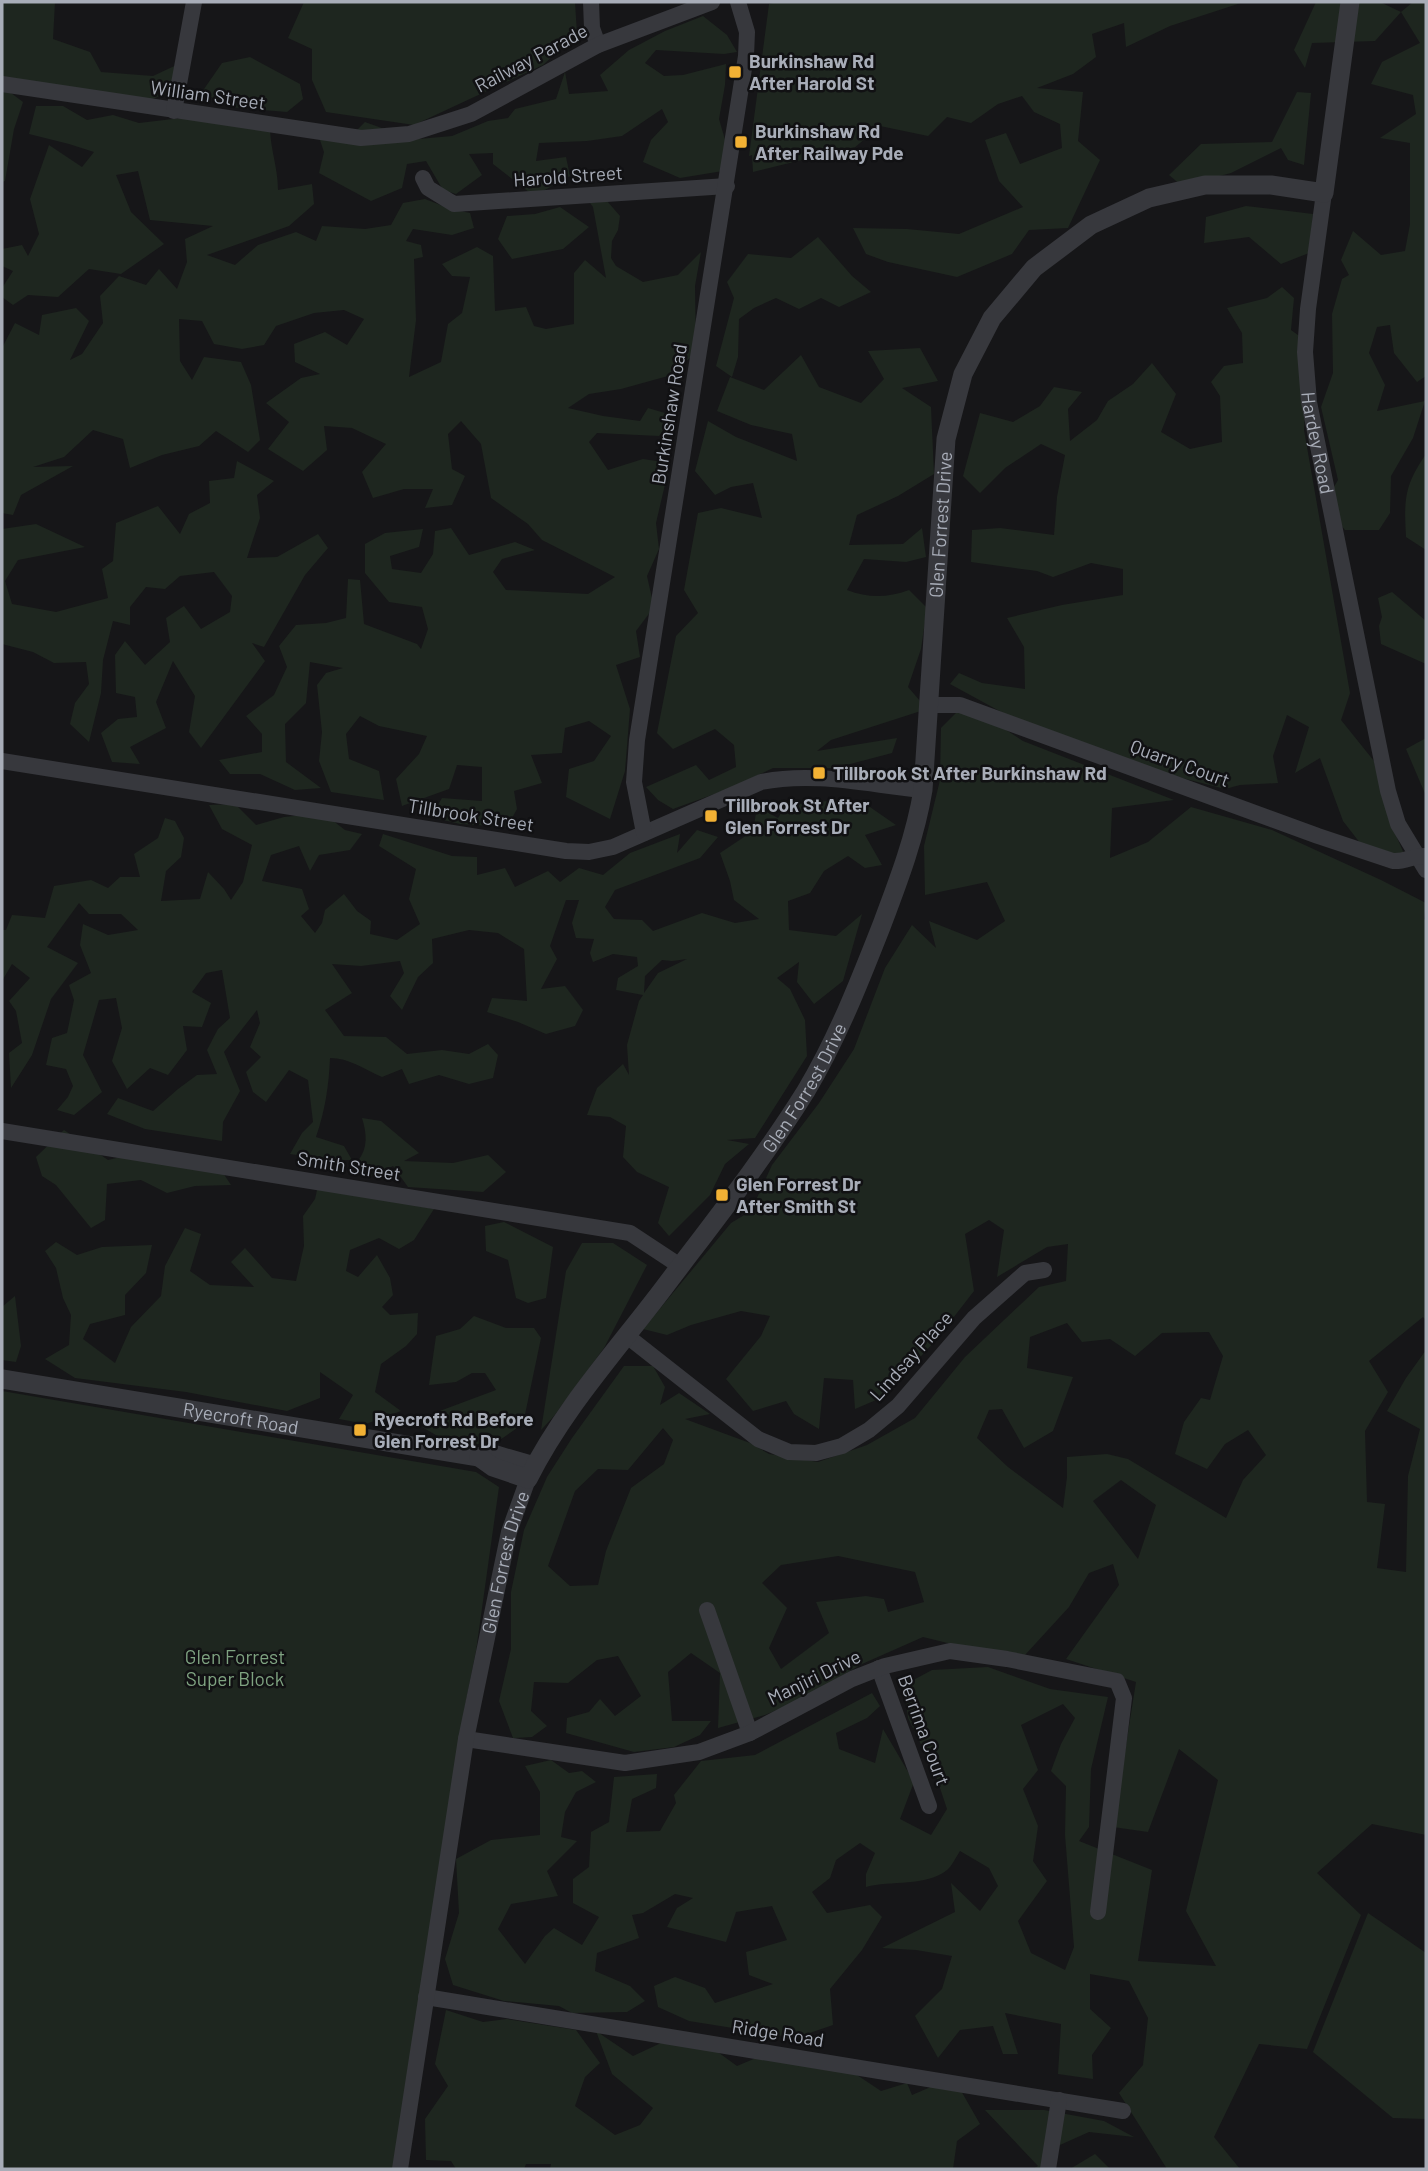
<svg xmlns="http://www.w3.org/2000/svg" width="1428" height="2171" viewBox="0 0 1428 2171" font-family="Barlow,sans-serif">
<rect width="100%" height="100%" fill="#161618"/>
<!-- green -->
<g fill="#1e261f" fill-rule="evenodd">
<polygon points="2,2 55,2 53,39 90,52 101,72 153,76 185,61 180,88 145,102 2,77"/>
<polygon points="304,2 575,2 577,34 543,65 414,125 326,112 312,80 312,49 288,38"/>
<polygon points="776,2 1244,2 1170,26 1126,47 1124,23 1092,34 1096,57 1073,74 1037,88 1083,92 1078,141 1100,160 1068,228 1029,230 1012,254 957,277 888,262 866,254 853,228 907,229 959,234 1023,207 999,181 985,140 1006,133 1020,164 1062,148 1060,124 1034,112 1022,96 998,104 971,123 947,117 928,136 880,126 840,160 814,157 753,172 752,155 749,156 769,4"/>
<polygon points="1316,2 1380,2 1401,12 1413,2 1426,2 1426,376 1417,382 1394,353 1390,325 1377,327 1369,353 1385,385 1377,411 1425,401 1413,438 1391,476 1390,513 1379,530 1345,530 1324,504 1338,480 1321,407 1333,373 1332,314 1342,279 1349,275 1341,260 1353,231 1381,255 1405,251 1410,224 1410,143 1380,138 1416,114 1413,95 1371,84 1382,62 1420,43 1401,12 1375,41 1312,43 1305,68 1294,50"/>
<polygon points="703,16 727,35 737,52 724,54 656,50 645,63 664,76 683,75 726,64 725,85 719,119 728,150 729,170 680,178 643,162 651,140 668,122 662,109 622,136 587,141 539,143 536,161 566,157 570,176 534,196 493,164 493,153 469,154 482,175 456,194 443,190 426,161 407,164 402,188 371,201 319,173 324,152 319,137 355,132 365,122 390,131 407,140 452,136 488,121 508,118 515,109 556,99 565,72 569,94 608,91 600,75 629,50 665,31"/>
<polygon points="250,57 300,84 303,99 287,112 229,107 202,92 222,63"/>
<polygon points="2,89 7,90 23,102 14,129 5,181 2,182"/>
<polygon points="1297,92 1311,93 1304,165 1288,160 1281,148 1231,173 1182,186 1169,175 1201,144 1272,142"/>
<path d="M36 106H63L87 120 113 115 139 123 198 116 270 130C271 151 278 169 278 190L312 184 314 204 289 226 207 255 235 265 258 245 296 232 316 241 322 226 365 229 391 225 403 203 425 199 451 209 470 213 474 228 452 235 413 229 406 241 421 245 423 257 414 259 416 320 409 377 441 362 448 324 462 313 470 277 452 276 442 264 477 247 493 256 495 311 526 307 534 326 546 329 574 324V273L585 260 606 278 593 207 590 203 607 201 620 216 618 230 612 241 611 258 616 266 643 282 678 275 701 252 695 286 696 353 668 376 621 389 589 394 568 408 603 416 640 421 648 408 675 416 659 436 597 433 589 442 608 470 643 459 670 463 656 523 659 549 647 576 654 607 636 631 640 657 616 665 630 709 625 771 610 819 566 797 569 769 594 761 611 736 589 721 565 728 562 753 531 755 542 783 514 791 517 809 507 827 460 824 431 817 442 798 482 801V767L457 765 449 789 402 806 396 779 419 754 427 736 379 726 360 716 346 734 349 759 379 771 384 800 331 792 319 761 322 732 317 685 326 673 343 668 310 662 306 703 285 724 286 762 321 788 295 790 260 774H230L219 760 262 752V734L246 716 274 695 287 667 279 646 296 625 326 623 346 618 348 579 360 580 364 624 417 644 421 649 428 629 422 607 389 602 365 573V544L385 533 423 529 419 547 390 556 392 569 421 573 433 554 435 531 451 528 469 555 515 542 535 550 502 559 493 572 506 590 588 594 615 577 542 540 528 524 491 498 481 444 461 421 448 434 452 469 465 476 452 505 425 508 433 489H404L373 498 362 472 386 444 352 428 324 426 327 450 303 471 268 449 289 422 266 403 301 378 320 374 295 362 294 344 325 332 347 345 364 319 344 310 314 313 276 326 264 345 242 349 214 344 202 321 179 319 180 361 192 380 204 357 241 362 251 385 260 440 248 452 216 431 199 446 162 455 130 468 123 439 93 430 64 457 33 467 73 466 21 495 13 515 2 513V348L15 323 39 335 42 315 76 308 89 321 70 360 82 354 103 323 100 296 119 276 146 285 159 269 177 289 187 262 185 239 213 226 150 220 138 171 116 175 131 212 164 244 121 274 89 269 58 297 28 295 13 305 2 297V288L13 271 2 266V249L22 245 28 256 39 234 30 199 49 145 82 167 94 152 69 144 29 134Z"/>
<polygon points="1246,206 1313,214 1309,253 1281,264 1249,237 1204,243 1206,217"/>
<polygon points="560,207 589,227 563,249 512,259 498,239 507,216 535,214"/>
<polygon points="818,237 852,276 871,292 839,307 821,298 799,309 776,298 754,308 739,319 738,357 732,377 716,366 734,298 727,282 748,254 791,258"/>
<polygon points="1282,287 1294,298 1291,330 1309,343 1304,430 1350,693 1341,720 1374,761 1388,817 1405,856 1367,852 1343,821 1320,758 1295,773 1309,727 1287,715 1273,756 1278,783 1240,785 1225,789 1131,765 1016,720 950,684 959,673 982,683 1025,689 1024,647 1007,618 1062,605 1123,595 1123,569 1091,563 1053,577 1037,571 971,562 972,530 1000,528 1054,535 1057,497 1065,455 1041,444 1005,468 980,493 963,476 980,413 1013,422 1040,406 1054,387 1082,392 1068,409 1070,441 1097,420 1108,401 1133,384 1152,363 1176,394 1161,432 1190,449 1222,442 1220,396 1211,382 1224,366 1243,363 1242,333 1227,308 1267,298"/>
<path d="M920 348 938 381 902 388 931 407 934 474 898 496 857 515 849 545 903 544 922 528 926 557 906 562 864 559 847 590C868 598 887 598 909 590L927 608 921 649 908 687 927 709 831 740 817 751 897 738 892 753 835 768H773L731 788 673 809 658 800 646 787 696 765 709 780 736 767 734 745 715 729 673 749 657 733 676 636 698 613 684 590 698 513 721 508 762 518 753 483 731 487 715 495 695 471 708 421 736 437 797 461 792 434 751 425 717 411 730 377 764 390 801 355 819 387 861 403 884 379 868 351Z"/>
<path d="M1426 454V550L1406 537C1404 499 1404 486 1426 454Z"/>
<polygon points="237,461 274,481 257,495 260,518 247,558 277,557 318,534 328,548 305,575 264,647 252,643 265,661 201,748 189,732 195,696 173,661 156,702 166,728 130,747 140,764 112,762 101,733 118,719 137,717 135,697 116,693 115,655 125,641 145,665 170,642 166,618 184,606 201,629 230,612 232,596 214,572 180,576 165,589 146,587 130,607 130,625 113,621 103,660 101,693 89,742 70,724 75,703 89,684 86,662 54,663 33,652 2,644 2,529 36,524 85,547 18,560 5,581 12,604 56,612 108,598 102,569 113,561 116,523 158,506 180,534 189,514 210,503 209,481 234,478"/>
<polygon points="1392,592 1426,621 1426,664 1381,644 1379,626 1382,617 1378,598"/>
<path d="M962 707 973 708 1023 741 1174 800 1112 808 1110 858 1148 842 1191 807 1272 830 1381 880 1426 903 1424 919 1426 920V1320L1423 1317 1369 1361 1388 1392 1365 1431 1367 1502 1385 1504 1377 1568 1406 1572 1408 1476 1420 1429 1387 1411 1406 1378 1426 1350V1835L1372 1824 1317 1873 1361 1915 1307 2049 1259 2044 1214 2137 1240 2169H1167L1119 2093 1143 2065 1148 2018 1129 1981 1090 1974V2009L1111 2028 1092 2055 1093 2079 1058 2074 1061 2024 1005 2013 1018 2054H1003L993 2026 960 2030 938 2058 915 2016 942 1989 952 1956 916 1950 882 1948 955 1912 951 1883 980 1911 998 1886 989 1868 960 1851C956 1857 952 1866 947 1870 926 1887 891 1880 866 1887V1874L875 1853 860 1843 836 1860 830 1878 812 1892 827 1913 870 1905 882 1917 862 1950 830 1989 833 2025 795 2038 689 2021 658 2007 654 1986 675 1977 705 1988 715 2003 773 1984 749 1975 746 1952 787 1940 772 1906 736 1912 726 1942 667 1927 677 1908 693 1898 675 1894 643 1913 632 1915 639 1938 597 1953 595 1971 630 1986 645 2001 627 2012 572 2013 559 2006 504 2001 453 1985 445 1959 459 1913 456 1859 491 1840 540 1835V1792L525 1766 551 1760 569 1773 582 1771 596 1782 576 1792 565 1812 561 1837 577 1841 547 1871 558 1896 511 1904 498 1929 525 1964 545 1936 554 1928 582 1945 599 1917 573 1903V1879L589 1867 591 1832 609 1822 614 1777 657 1774 656 1788 632 1799 626 1832 660 1831 676 1803 674 1795 701 1761 755 1755 872 1693 880 1706 867 1718 836 1733 839 1749 875 1763 883 1729 914 1782 900 1819 931 1835 947 1809 935 1773 908 1718 904 1685 932 1670 988 1667 1050 1689 1108 1697 1091 1769 1089 1827 1079 1841 1152 1870 1138 1961 1216 1966 1186 1911 1218 1780 1179 1749 1148 1832 1113 1827 1136 1682 1066 1659 1119 1585 1113 1564 1089 1573 1069 1607 1025 1655 968 1648 923 1637 862 1664 798 1701 765 1715 718 1728 720 1673 691 1653 668 1672 672 1721H711L700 1735 674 1747 634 1752 566 1733 567 1718 589 1712 600 1699 615 1716 641 1696 618 1656 597 1660 568 1683 534 1682 531 1711 547 1726 532 1737 513 1738 499 1701 511 1649V1592L524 1530 547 1477 572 1438 624 1366H653L665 1387 660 1405 679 1393 710 1414 685 1419 750 1443 769 1454 818 1462 867 1445 915 1418 965 1357 1039 1287 1066 1281 1068 1244 1047 1247 997 1277 1004 1230 989 1220 965 1234 974 1291 936 1340 883 1397 855 1409 853 1380 824 1378 819 1429 794 1414 786 1401 753 1411 726 1379 761 1336 770 1316 741 1311 691 1325 667 1335 643 1329 731 1223 751 1211 772 1165 819 1103 854 1049 885 968 912 925 936 948 929 921 977 940 1005 921 987 882 925 895 924 846 940 780 941 728ZM1067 1323 1082 1342 1110 1339 1135 1356 1162 1333 1209 1332 1223 1356 1210 1400 1201 1398 1184 1422 1175 1454 1207 1469 1225 1444 1248 1430 1266 1455 1243 1480 1226 1518 1128 1459 1107 1454 1067 1457V1477L1063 1508 1008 1467 977 1438 989 1410 1002 1409 1024 1448 1053 1431 1073 1377 1027 1368 1030 1337ZM663 1428 673 1440 664 1464 631 1488 606 1551 598 1585 570 1586 548 1566 575 1491 598 1469 628 1470ZM1121 1480 1156 1505 1138 1559 1093 1501ZM838 1556 915 1572 924 1602 888 1612 884 1599 866 1596 816 1602 829 1633 781 1669 769 1648 787 1608 762 1583 781 1565ZM1063 1704 1075 1718 1061 1744 1051 1771 1066 1786 1065 1835 1074 1947 1065 1970 1031 1953 1018 1921 1047 1881 1033 1861 1038 1826 1023 1789 1038 1770 1021 1725Z"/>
<polygon points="1426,738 1426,796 1406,749"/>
<path d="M828 801 867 805 896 825 865 835 882 865 865 868 848 856 824 871 810 893 788 901 789 930 836 936 862 914 843 981 814 1004 797 982 799 962 777 978 790 989 805 1020 807 1056 755 1138 727 1140 749 1144 725 1164 710 1195 669 1236 658 1223 669 1187 637 1172 623 1157 626 1126 610 1117 587 1115 597 1088 623 1064 629 1075 627 1045 639 1001 643 995 616 990 618 978 638 966 637 957 613 954 593 962 590 953 594 939 576 938 572 923 579 900H566L550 946 557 959 541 989 565 986 583 1010 575 1026 546 1034 518 1022 487 1012 492 998 527 1001 524 949 498 933 469 930 432 939 433 963 418 977 402 1010 390 996 404 973 400 961 361 966 332 964 352 993 325 1010 344 1036 386 1037 407 1054 442 1050 469 1054 488 1044 498 1055 493 1078 469 1084 439 1075 409 1084 402 1069 382 1077C364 1069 349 1058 330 1058 329 1085 325 1111 316 1137L344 1146 352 1160H332L290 1154 302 1133 313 1122 308 1080 289 1070 266 1102 253 1092 246 1072 261 1057 250 1047 260 1023 257 1010 224 1052 240 1091 223 1122 222 1141 145 1129 107 1114 118 1098 153 1111 178 1089 197 1075 217 1074 207 1050 218 1029 230 1018 222 970 206 973 192 992 211 1003 202 1027 183 1026 187 1050 168 1075 150 1068 127 1089 112 1061 122 1028 116 998 99 1000 83 1055 102 1092 74 1115 57 1110 68 1097 73 1086 66 1069 46 1065 52 1038 67 1033 74 1000 69 985 91 973 80 945 83 924 108 935 138 930 121 914H89L79 903 47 947 78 963 51 999 32 1055 11 1088 9 1053 22 1043 16 1011 9 1001 30 978 12 964 2 981V930H6L12 915 45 918 54 886 91 880 108 888 120 877H140L134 854 158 838 165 818 175 821 184 838 181 857 166 871 161 901 200 899 208 872 224 889 231 900 243 882 252 845 222 829 209 805 235 804 256 825 284 817 323 813 345 830 362 834 350 850 319 855 310 871 299 846 271 855 262 881 302 889 309 909 301 916 315 933 322 923 325 910 344 894 357 911 371 921 370 934 397 940 420 924 409 899 416 869 379 846 383 834 452 856 477 857V875L505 868 515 887 548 871 560 882 579 868 603 875 630 853 680 834 677 853 697 830 718 837 700 858 615 890 605 907 614 919 642 920 653 931 702 913 735 923 759 919 734 900 730 881 720 853 753 831 757 807 778 818 786 805ZM687 959 658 973 644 993 645 976 662 960 672 961Z"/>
<path d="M362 1118 381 1121 419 1153 404 1161 453 1163 488 1155 506 1172 483 1192 408 1187 393 1166 370 1177 358 1161C368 1148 367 1134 362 1118Z"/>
<polygon points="64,1130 108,1160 154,1149 217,1164 231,1185 195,1186 167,1193 141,1180 107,1184 105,1220 91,1228 56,1185 42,1176 36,1157"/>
<polygon points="318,1186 434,1209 414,1240 399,1249 379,1238 350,1250 346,1271 358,1277 377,1255 390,1278 393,1295 382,1307 390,1315 418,1313 417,1334 406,1346 381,1364 375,1392 401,1411 366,1424 339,1419 353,1395 320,1372 320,1398 287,1411 186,1392 75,1378 45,1359 69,1345 71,1315 63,1298 56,1268 45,1251 56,1242 77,1255 102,1247 152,1245 146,1273 125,1295 125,1315 90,1324 83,1339 115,1363 131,1327 161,1296 165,1266 185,1228 201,1234 190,1271 210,1285 254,1287 231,1262 245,1248 272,1278 296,1281 304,1246 303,1216 315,1199"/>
<polygon points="504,1222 553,1247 546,1298 528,1303 516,1298 508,1260 486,1251 485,1226"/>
<polygon points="582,1243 613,1243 647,1265 604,1348 554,1416 541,1430 566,1271"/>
<polygon points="15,1296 21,1346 16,1362 2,1360 2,1307"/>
<polygon points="474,1316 506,1328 534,1328 541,1338 523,1424 491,1446 441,1438 422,1427 437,1412 496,1390 485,1373 472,1373 456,1382 429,1385 436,1336 460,1329"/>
<polygon points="2,1391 476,1472 499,1487 476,1651 465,1706 393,2169 2,2169"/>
<polygon points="1368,1913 1426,1953 1426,2119 1393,2118 1313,2052"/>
<polygon points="446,2010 483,2022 507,2019 576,2030 600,2063 585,2077 575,2106 615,2135 640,2125 653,2108 612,2074 596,2031 633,2056 661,2043 715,2050 737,2066 756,2058 854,2073 881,2091 907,2083 912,2095 933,2086 960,2089 980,2124 957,2141 953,2169 550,2169 551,2164 526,2164 524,2169 456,2169 451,2161 426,2160 425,2119 448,2086 435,2064"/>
<polygon points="985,2110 1044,2110 1104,2121 1134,2137 1089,2132 1051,2149 1056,2169 1033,2169 1038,2166"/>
<polygon points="1095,2154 1110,2169 1070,2169"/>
</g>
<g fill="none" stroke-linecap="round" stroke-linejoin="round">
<!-- minor -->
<g stroke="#37383d" stroke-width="16">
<polyline points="591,2 592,28 598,45"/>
<polyline points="2,84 361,138 409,134 471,114 598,45 712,2"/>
<polyline points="174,111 194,2"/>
<polyline points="423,178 428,188 454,204 727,186"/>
<path id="s1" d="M1324 193 1308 309 1305 352 1309 402 1388 791 1398 824 1426 870"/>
<path d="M929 705H960L1318 836 1393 861C1406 862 1413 855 1426 856"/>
<path d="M2 761 566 851 589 852 613 847 761 782C815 771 869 785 923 790"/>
<polyline points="644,833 634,782 637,740 746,56 747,32 738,2"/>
<polyline points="2,1131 630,1233 680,1266"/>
<polyline points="627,1336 758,1439 789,1452 816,1453 842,1446 869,1430 898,1406 974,1318 1025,1273 1044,1270"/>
<polyline points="707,1610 750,1733"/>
<polyline points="879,1668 929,1806"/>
<polyline points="466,1739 625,1763 699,1752 750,1733 852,1679 885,1666 950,1651 1007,1659 1117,1681 1124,1698 1098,1912"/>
<polyline points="426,1997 1123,2111"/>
<path id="s2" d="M400 2169 466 1739 509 1532 528 1479"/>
<polyline points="1048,2169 1059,2100"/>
</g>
<!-- tertiary -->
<g stroke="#37383d" stroke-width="19">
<path id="s3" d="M2 1379 479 1457 496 1455 534 1466"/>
<path id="s4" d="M479 1457 493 1467 528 1479C563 1409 616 1351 663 1289 712 1224 763 1160 806 1091 837 1039 859 983 881 927 898 882 915 838 923 790L946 439 963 374 992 318 1034 268 1091 225 1149 198 1205 185H1271L1324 193 1350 2"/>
</g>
</g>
<!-- markers -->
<g fill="#f2b134" stroke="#111113" stroke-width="2.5">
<rect x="728" y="65" width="14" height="14" rx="3.5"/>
<rect x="734" y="135" width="14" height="14" rx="3.5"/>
<rect x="812" y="766" width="14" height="14" rx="3.5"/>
<rect x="704" y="809" width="14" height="14" rx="3.5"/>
<rect x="715" y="1188" width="14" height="14" rx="3.5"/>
<rect x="353" y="1423" width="14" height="14" rx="3.5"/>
</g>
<g text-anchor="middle" stroke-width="5" stroke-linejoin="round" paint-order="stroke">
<!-- street labels -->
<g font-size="19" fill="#a8adb8" stroke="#111113">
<text transform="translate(531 58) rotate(-28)" y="7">Railway Parade</text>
<text transform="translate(208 95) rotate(8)" y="7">William Street</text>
<text transform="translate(568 176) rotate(-4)" y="7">Harold Street</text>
<text transform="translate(669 414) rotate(-81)" y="7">Burkinshaw Road</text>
<text dy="7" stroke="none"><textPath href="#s1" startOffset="252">Hardey Road</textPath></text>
<text dy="7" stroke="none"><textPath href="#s4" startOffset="1122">Glen Forrest Drive</textPath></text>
<text transform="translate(1180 763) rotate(20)" y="7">Quarry Court</text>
<text transform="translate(471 815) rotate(9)" y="7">Tillbrook Street</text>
<text dy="7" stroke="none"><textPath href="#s4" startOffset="534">Glen Forrest Drive</textPath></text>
<text transform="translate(349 1166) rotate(9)" y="7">Smith Street</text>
<text transform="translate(911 1356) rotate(-48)" y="7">Lindsay Place</text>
<text dy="7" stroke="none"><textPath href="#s3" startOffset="242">Ryecroft Road</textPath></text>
<text dy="7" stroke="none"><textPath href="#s2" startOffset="616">Glen Forrest Drive</textPath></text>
<text transform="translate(814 1677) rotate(-26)" y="7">Manjiri Drive</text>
<text transform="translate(924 1730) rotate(70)" y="7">Berrima Court</text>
<text transform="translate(778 2033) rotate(9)" y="7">Ridge Road</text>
</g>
<!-- poi labels -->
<g font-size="19" font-weight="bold" fill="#a8adb8" stroke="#111113" text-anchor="start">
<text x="749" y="68">Burkinshaw Rd<tspan x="749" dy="22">After Harold St</tspan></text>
<text x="755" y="138">Burkinshaw Rd<tspan x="755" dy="22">After Railway Pde</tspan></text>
<text x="833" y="780">Tillbrook St After Burkinshaw Rd</text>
<text x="725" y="812">Tillbrook St After<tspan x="725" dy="22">Glen Forrest Dr</tspan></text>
<text x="736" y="1191">Glen Forrest Dr<tspan x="736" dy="22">After Smith St</tspan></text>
<text x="374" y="1426">Ryecroft Rd Before<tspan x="374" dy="22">Glen Forrest Dr</tspan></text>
</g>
<!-- park labels -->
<g font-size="19" fill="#7fa381" stroke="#111113">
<text x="235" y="1664">Glen Forrest<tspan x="235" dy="22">Super Block</tspan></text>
</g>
</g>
<!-- border -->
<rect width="1428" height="2171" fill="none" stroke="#a8adb8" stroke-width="7"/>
</svg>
